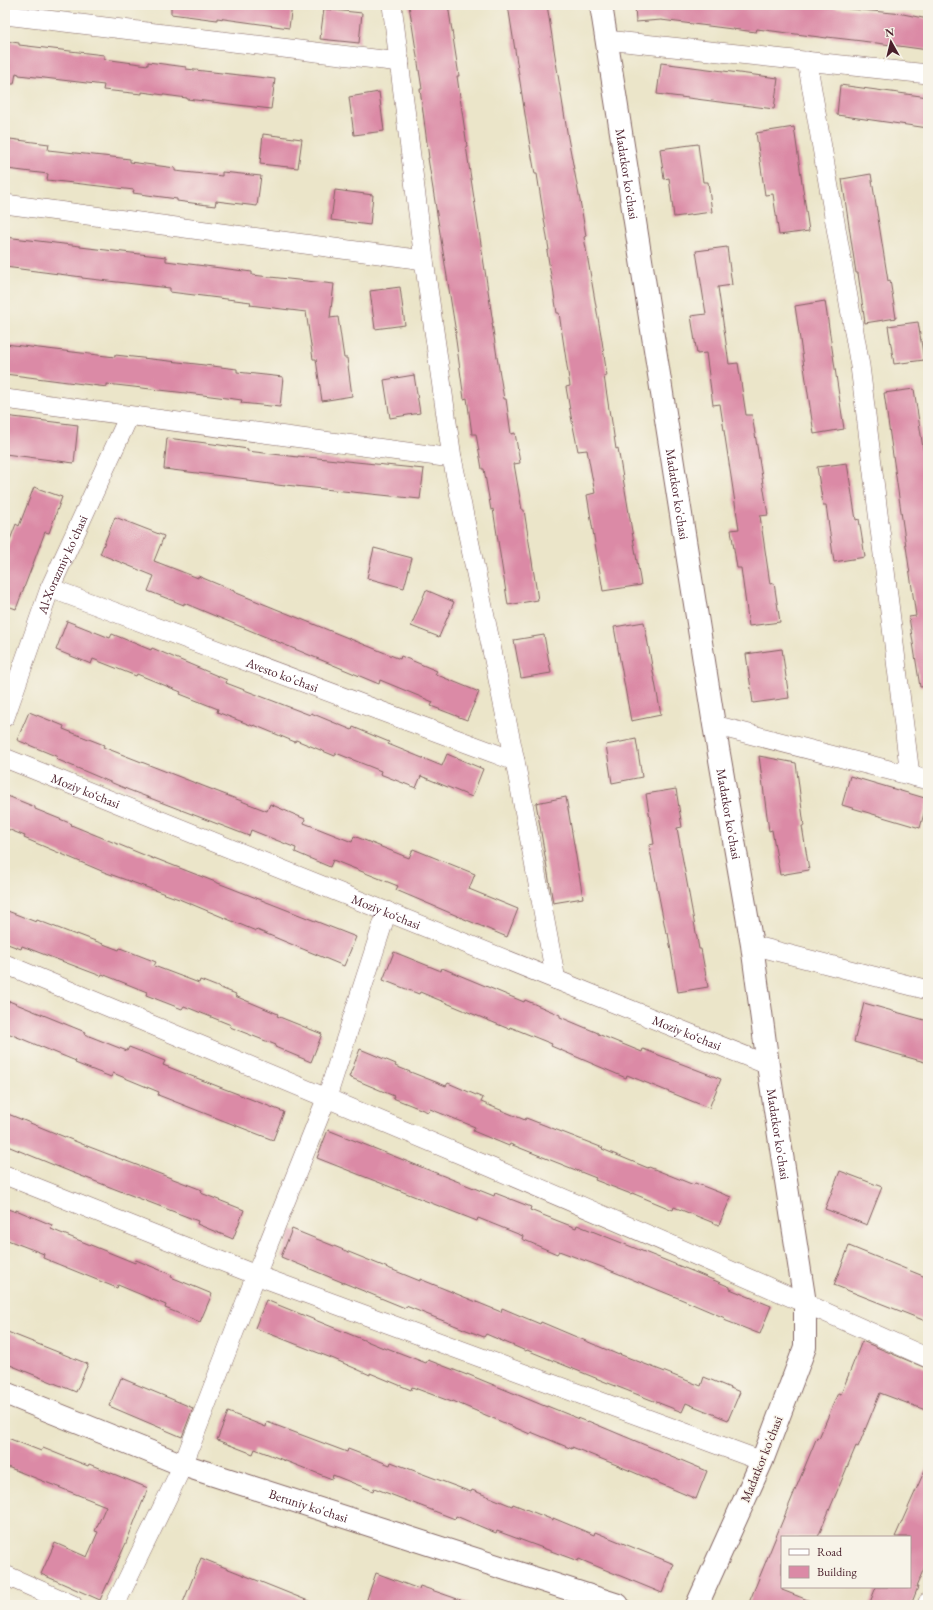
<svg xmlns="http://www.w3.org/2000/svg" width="933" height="1610" viewBox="0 0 933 1610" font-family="'EB Garamond',serif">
<rect width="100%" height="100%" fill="#f7f3e8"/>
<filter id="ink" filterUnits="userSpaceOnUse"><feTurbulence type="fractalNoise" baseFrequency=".025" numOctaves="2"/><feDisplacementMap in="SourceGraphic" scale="8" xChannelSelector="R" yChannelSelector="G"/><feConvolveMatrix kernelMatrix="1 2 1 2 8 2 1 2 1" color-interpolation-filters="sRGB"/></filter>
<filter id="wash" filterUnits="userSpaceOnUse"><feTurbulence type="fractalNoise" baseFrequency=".012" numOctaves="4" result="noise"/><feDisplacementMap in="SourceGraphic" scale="16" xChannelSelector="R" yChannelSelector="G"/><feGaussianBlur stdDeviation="0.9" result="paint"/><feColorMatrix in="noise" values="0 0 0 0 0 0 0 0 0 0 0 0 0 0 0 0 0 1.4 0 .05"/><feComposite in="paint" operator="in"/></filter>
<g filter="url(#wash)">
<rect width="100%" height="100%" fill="#ebe5c9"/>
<g id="blocks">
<!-- building -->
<g fill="#db8aa6">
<polygon points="171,5 292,5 289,28 217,18 217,20 171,14"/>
<polygon points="409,5 448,5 459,76 457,76 467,146 466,146 493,323 492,323 497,357 504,399 506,399 511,434 515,433 520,463 514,464 522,510 524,510 538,600 508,605 493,509 491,510 484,469 482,469 476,434 472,434 467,398 464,399 455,333 456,333 428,158 429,158 420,89 422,89"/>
<polygon points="508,5 547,5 568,138 581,206 586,236 584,237 602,341 607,376 604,376 610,416 611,416 616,449 618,448 641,585 603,591 587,495 595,493 587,450 578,451 571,416 566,387 570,386 559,313 557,313 547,251 549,250 537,174 535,174 529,140"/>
<polygon points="635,5 810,5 903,14 928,19 928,50 862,41 827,37 827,38 757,29 756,32 661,20 636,22"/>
<polygon points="324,9 362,13 359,43 320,39"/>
<polygon points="5,41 19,43 19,45 104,55 104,59 148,65 148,62 186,67 186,69 275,79 271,109 187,99 187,98 142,92 142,94 103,90 104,85 19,75 19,74 16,73 14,84 5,84"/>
<polygon points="661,63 778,78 774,109 657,94"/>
<polygon points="840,85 928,97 928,128 837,115"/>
<polygon points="379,92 384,131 354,135 349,97"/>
<polygon points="794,127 809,231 779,235 773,194 765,195 756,133"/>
<polygon points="263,134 302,139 298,168 260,164"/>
<polygon points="10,139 49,144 48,150 130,159 130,162 175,168 175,171 222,176 222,172 261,176 257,206 216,201 215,206 177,201 177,199 133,193 134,190 47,180 48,174 7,169"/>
<polygon points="698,144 703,182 708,182 712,212 674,217 669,178 664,179 660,149"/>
<polygon points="871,174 888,281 890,280 896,318 865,323 858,273 856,273 842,179"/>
<polygon points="335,190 373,195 370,225 331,220"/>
<polygon points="5,237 80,246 80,247 166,257 166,261 252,272 252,275 334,284 330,318 338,317 344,358 347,358 352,396 322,401 316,359 313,359 306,312 250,305 251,302 170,292 170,288 82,278 82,277 5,267"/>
<polygon points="727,247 732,285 718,287 729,364 738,363 746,415 752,415 768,515 760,516 770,584 774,583 780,622 749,626 741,568 737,568 731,530 739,529 720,404 713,405 706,353 697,354 691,316 706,314 696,251"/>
<polygon points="400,287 405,325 375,329 370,291"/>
<polygon points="825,301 844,429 814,434 795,306"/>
<polygon points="918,322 924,360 894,364 888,326"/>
<polygon points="5,344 115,357 115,355 196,364 237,369 237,372 283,377 280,407 241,403 242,400 195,394 107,384 107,387 5,374"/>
<polygon points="414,375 420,413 390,418 384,380"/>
<polygon points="914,389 928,481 928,686 920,687 909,617 916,616 884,393"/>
<polygon points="5,416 78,425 74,463 5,454"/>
<polygon points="167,438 206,443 248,449 247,451 298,457 298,456 424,469 420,499 285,485 285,486 247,481 247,479 164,469"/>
<polygon points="847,463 856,520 859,519 865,557 834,562 826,505 823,505 817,467"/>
<polygon points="34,487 62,497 49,533 45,532 16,609 5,605 5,553 16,524 19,526"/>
<polygon points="115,517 164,536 154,561 198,578 198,576 234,591 234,592 400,659 401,656 437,671 435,674 479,692 467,720 431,706 433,702 380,680 379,684 184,603 184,605 148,591 154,576 100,554"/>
<polygon points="374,548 412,558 404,588 367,578"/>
<polygon points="426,590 454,602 439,637 411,626"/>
<polygon points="67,621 110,638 112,634 151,650 152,648 227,680 226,683 310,715 311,713 352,730 353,727 389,742 388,744 442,766 447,754 483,769 472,797 421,776 416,788 380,774 381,771 336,753 335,756 296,740 295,742 254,725 253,726 217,712 218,709 180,694 181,692 137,674 136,676 93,659 91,664 56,650"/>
<polygon points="644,622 661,715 631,721 614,627"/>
<polygon points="544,635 551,673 521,678 514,640"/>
<polygon points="782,649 789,698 753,703 746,654"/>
<polygon points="29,712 64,726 63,729 104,745 103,747 267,811 270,804 305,819 304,823 352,842 354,836 409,858 413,849 475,874 469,889 518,909 507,937 396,890 398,886 333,860 330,867 295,852 296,848 251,830 249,836 129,790 56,759 58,757 17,740"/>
<polygon points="636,739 642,777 612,783 606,745"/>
<polygon points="759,756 796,763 804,826 802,826 809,870 780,875 772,830 769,831"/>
<polygon points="850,776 928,799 920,828 842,805"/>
<polygon points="676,789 682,827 677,828 699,949 701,949 708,987 678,992 668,933 666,933 649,845 654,844 646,794"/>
<polygon points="5,795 35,807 35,809 72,824 71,825 154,859 154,858 356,937 344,966 257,930 256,931 179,899 104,872 24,838 25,836 5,828"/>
<polygon points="566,797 583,898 553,903 536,803"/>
<polygon points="5,910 36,922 37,920 76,935 77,934 119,950 120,948 156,962 154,966 199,983 200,980 236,994 235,996 278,1014 277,1016 322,1034 311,1062 275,1047 276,1045 230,1027 231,1025 184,1006 182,1009 146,995 147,992 102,974 101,976 22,946 21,949 5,943"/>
<polygon points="394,952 441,971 442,968 524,1002 525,1000 560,1015 560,1017 598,1033 598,1034 642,1052 643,1049 721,1079 709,1108 627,1075 626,1078 551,1046 552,1044 510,1027 509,1029 420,992 419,994 383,980"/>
<polygon points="9,1001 85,1032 84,1034 127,1051 129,1047 165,1061 163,1065 284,1112 273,1140 158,1095 159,1092 113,1073 111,1077 75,1063 76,1061 5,1032 5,1010"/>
<polygon points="864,1003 928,1021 928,1063 854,1042"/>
<polygon points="360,1049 396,1064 395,1066 446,1086 448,1083 483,1098 481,1102 525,1120 526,1118 603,1148 602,1149 648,1168 649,1167 694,1185 695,1183 731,1197 719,1225 674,1207 673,1210 632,1193 631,1194 595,1180 596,1178 510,1144 509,1146 473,1131 475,1127 430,1109 428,1112 393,1098 394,1096 349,1077"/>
<polygon points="8,1114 87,1146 202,1190 201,1193 244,1210 233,1239 197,1224 198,1221 71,1172 5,1145 5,1121"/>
<polygon points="328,1130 494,1196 495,1193 531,1207 530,1210 576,1228 577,1225 692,1271 730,1287 730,1289 771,1306 760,1334 724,1320 725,1318 683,1300 602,1267 559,1251 557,1254 522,1239 523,1236 478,1218 477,1221 317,1158"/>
<polygon points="840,1171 882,1187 867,1225 825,1209"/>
<polygon points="5,1208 16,1212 16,1210 52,1225 51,1229 135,1263 136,1260 172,1275 171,1277 212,1294 200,1322 165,1308 166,1305 118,1285 117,1288 43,1258 44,1254 5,1239"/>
<polygon points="292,1229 420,1281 420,1279 501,1312 502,1308 540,1324 541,1322 619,1355 619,1354 701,1386 704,1377 740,1392 728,1420 686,1403 682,1412 603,1381 527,1350 526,1351 486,1334 484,1337 406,1306 405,1308 281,1257"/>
<polygon points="849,1246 928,1278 928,1322 834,1285"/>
<polygon points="266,1300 386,1349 387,1348 426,1363 428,1360 467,1375 467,1374 547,1407 547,1406 587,1422 588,1421 707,1471 696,1499 619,1466 572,1447 572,1449 531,1432 530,1434 453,1401 452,1402 412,1387 411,1390 370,1373 370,1375 334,1359 255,1328"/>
<polygon points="5,1331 88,1364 76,1392 5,1363"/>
<polygon points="862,1341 928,1369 928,1411 880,1393 858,1447 856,1446 818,1537 782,1537 782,1590 818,1604 818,1605 748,1605 817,1437 819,1438 838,1393 841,1394"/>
<polygon points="121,1378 193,1408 182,1437 109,1406"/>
<polygon points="228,1412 266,1427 267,1422 347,1452 348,1449 390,1465 391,1462 471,1492 472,1490 512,1506 513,1504 553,1520 553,1518 594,1535 595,1532 674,1564 662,1593 579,1559 578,1561 497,1531 496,1533 456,1516 455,1519 374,1488 373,1491 333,1475 332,1479 255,1449 253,1454 217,1440"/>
<polygon points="5,1437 41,1451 43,1448 88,1466 89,1464 148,1488 126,1543 100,1600 41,1574 55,1543 87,1557 98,1532 95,1531 106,1506 5,1466"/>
<polygon points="928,1463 928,1559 916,1587 918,1587 911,1605 869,1605 876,1587 910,1587 910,1537 895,1537"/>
<polygon points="201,1558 316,1604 316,1605 182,1605"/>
<polygon points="376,1573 419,1589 420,1586 469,1603 468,1605 374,1605 366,1602"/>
</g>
</g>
</g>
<g filter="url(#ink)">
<use href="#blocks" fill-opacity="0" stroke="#826462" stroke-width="1"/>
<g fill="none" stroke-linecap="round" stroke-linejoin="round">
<defs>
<g id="minor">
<polyline points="392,5 424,260 452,458 515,761 556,980"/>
<polyline points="5,15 400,62"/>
<polyline points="606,40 928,74"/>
<polyline points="807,61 860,366 910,775"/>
<polyline points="5,204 424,260"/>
<polyline points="5,399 452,458"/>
<path id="s1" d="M50 588 515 761"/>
<path id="s2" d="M5 717 50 588 129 416"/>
<polyline points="714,725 928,780"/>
<path id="s3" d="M5 758 768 1065"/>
<polyline points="752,945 928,990"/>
<path d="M5 964C314 1092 623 1221 928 1358"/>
<polyline points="5,1175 256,1275 762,1461"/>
<polyline points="5,1575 73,1605"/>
<polyline points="115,1605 183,1465 256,1275 327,1097 387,911"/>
<polyline points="927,1605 928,1602"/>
</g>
<g id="tertiary">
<path id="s4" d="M601 5 714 725 752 945 768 1065 805 1303V1347L762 1461 697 1605"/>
<path id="s5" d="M5 1393 183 1465 618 1605"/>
</g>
</defs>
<!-- minor casing -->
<use href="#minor" stroke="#826462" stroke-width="20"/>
<!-- tertiary casing -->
<use href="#tertiary" stroke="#826462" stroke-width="24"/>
<!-- minor -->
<use href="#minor" stroke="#fff" stroke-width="19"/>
<!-- tertiary -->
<use href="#tertiary" stroke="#fff" stroke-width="22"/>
</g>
</g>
<g text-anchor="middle" stroke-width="3" stroke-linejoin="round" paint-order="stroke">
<!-- street labels -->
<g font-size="13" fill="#4a1f2b" stroke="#f7f3e8">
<text dy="5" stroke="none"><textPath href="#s4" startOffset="171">Madatkor ko'chasi</textPath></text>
<text dy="5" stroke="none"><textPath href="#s4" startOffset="495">Madatkor ko'chasi</textPath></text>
<text dy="5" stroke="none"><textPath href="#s2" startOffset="163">Al-Xorazmiy ko'chasi</textPath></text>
<text dy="5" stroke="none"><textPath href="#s1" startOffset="248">Avesto ko'chasi</textPath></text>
<text dy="5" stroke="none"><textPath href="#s3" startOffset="87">Moziy ko‘chasi</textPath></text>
<text dy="5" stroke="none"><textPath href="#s4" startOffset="819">Madatkor ko'chasi</textPath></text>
<text dy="5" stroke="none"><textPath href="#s3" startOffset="411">Moziy ko‘chasi</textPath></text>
<text dy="5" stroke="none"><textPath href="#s3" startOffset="735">Moziy ko‘chasi</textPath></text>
<text dy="5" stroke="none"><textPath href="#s4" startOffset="1143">Madatkor ko'chasi</textPath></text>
<text transform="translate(761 1459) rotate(-68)" y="5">Madatkor ko'chasi</text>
<text dy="5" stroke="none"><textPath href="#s5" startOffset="324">Beruniy ko'chasi</textPath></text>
</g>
</g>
<!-- margin -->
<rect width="933" height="1610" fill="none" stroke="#f7f3e8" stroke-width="20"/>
<!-- legend -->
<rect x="781" y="1536" width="130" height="52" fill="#f7f3e8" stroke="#b29e9c"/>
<rect x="789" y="1549" width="20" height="6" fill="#ffffff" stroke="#b29e9c"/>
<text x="817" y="1556" font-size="12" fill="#4a1f2b">Road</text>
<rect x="789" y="1566" width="20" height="12" fill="#db8aa6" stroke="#b29e9c"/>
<text x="817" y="1576" font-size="12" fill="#4a1f2b">Building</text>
<!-- north arrow -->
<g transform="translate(891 42) rotate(352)" stroke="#f7f3e8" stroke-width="3" paint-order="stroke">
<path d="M0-3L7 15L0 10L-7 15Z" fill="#4a1f2b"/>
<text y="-6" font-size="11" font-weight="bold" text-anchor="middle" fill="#4a1f2b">N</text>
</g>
</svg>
